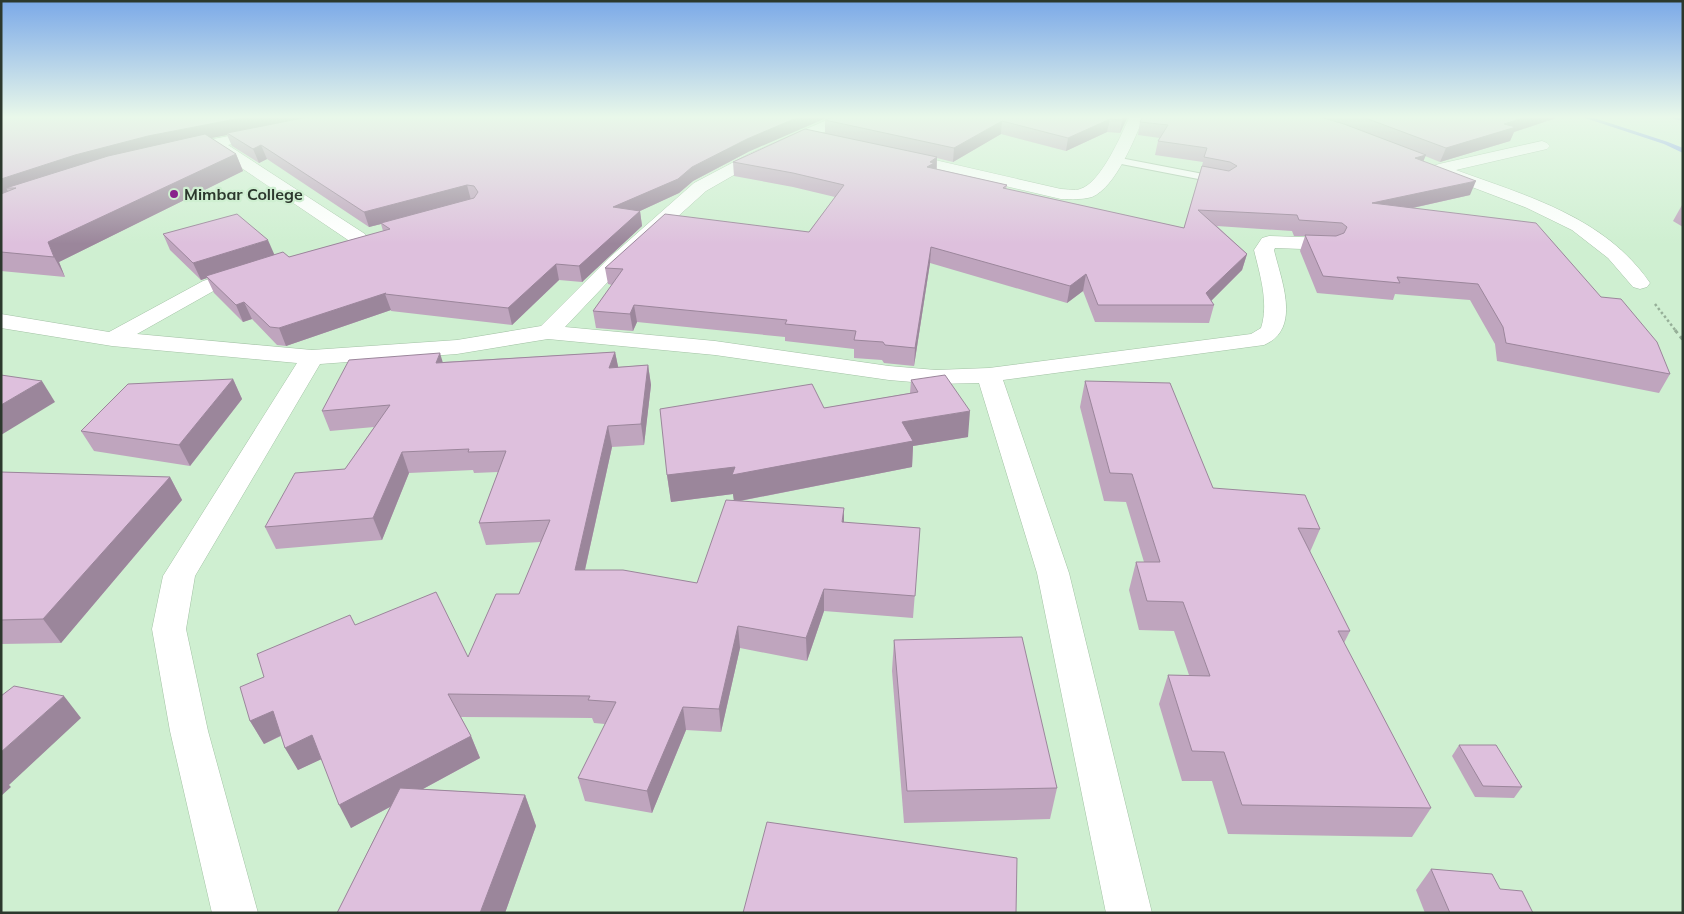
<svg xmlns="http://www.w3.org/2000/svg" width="1684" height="914" viewBox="0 0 1684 914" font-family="Mulish,sans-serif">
<rect width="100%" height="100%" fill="#cfefd1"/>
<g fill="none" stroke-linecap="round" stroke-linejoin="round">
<!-- stream -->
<g fill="#7998e8" fill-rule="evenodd">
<polygon points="1579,116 1588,116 1668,142 1683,148 1683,153 1664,144"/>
<polygon points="1662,116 1683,117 1683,121"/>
</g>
<defs>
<polygon id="lane" points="1115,157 1224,178 1230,181 1224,184 1111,162 1110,160"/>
<g id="street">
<path d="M836 116H856L854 119 760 160 706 191 623 266 565 327 715 341 889 366 936 370 989 368 1251 334 1261 328C1269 303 1260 275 1254 250L1262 238 1269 236 1330 238 1337 240 1340 244 1337 248 1330 250 1275 248 1274 250C1281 280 1302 329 1264 345L1003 380 1069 573 1152 913H1106L1037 573 979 383 936 384 889 380 715 355 548 339 457 354 320 364 195 576 186 629 208 731 258 913H212L170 731 152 629 163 576 297 363 112 346 1 328V314L109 332 203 281 245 267 252 269 255 273 252 277 217 289 137 334 312 350 457 340 541 326 609 258 694 183 749 154Z"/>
<path d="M1130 116H1144C1135 138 1116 187 1092 197 1082 200 1071 199 1061 199L894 160 892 157 894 154 900 152 1061 189C1067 189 1075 191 1080 189 1101 183 1121 135 1130 116Z"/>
<polygon points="265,129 270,130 272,133 270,136 228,145 365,234 367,238 365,242 358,244 351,242 212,148 182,155 177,153 174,150 177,147 182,145"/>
<path d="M1542 141 1547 143 1550 146 1547 149 1456 170C1527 196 1605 217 1650 283L1647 287 1640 289 1633 287 1608 258 1572 230 1527 208 1435 173 1431 169 1433 166 1439 164Z"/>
</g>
</defs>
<!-- lane casing -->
<use href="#lane" stroke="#a3c2a5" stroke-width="2"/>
<!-- street casing -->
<use href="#street" stroke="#a3c2a5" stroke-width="1"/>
<!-- path-far1 -->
<polyline stroke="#96af98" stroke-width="2.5" stroke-dasharray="2.5 2.5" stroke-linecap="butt" points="1655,304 1676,331"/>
<!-- path -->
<polyline stroke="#96af98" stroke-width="3" stroke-dasharray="4 4" stroke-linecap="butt" points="1675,330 1683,340"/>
<!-- lane -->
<use href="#lane" fill="#fff" fill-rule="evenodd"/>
<!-- street -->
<use href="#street" fill="#fff" fill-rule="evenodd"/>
</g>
<!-- wall -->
<g fill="#bfa5be">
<polygon points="1,116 748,152 693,181 679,193 640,211 642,226 582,282 559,280 512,325 391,311 391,310 286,346 277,345 252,319 243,322 214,293 207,278 201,280 170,250 163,234 289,257 383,231 381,224 369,227 267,159 259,163 232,146 227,135 211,138 236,154 243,171 59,262 65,277 1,271"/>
<polygon points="1128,116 1120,133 1107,132 1066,151 1001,134 953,162 937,158 937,169 1007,185 1006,189 1184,228 1203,162 1155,155 1158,141 1160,138 1138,135 1140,122 1143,116 1562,116 1514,132 1510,141 1440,162 1425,156 1423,161 1470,195 1413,208 1601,297 1670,374 1659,393 1497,361 1495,344 1470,300 1395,294 1393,300 1317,293 1300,251 1305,236 1294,236 1292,231 1217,226 1247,254 1242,270 1211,301 1214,305 1209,323 1095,322 1083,291 1067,303 930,263 914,366 884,363 882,360 854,358 854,349 785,341 785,337 637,322 633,331 596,328 593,311 612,285 608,284 605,268 809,232 835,197 793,187 734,176 733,162 825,133 825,120"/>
<polygon points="1682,205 1683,205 1683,227 1673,221"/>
<polygon points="615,352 618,367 648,365 651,385 644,445 612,447 585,570 697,583 734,500 733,494 671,502 667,475 824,408 910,393 911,380 968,437 913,446 912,467 740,501 844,523 920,528 913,618 824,611 807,661 740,648 721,732 686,730 652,813 585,801 578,778 605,724 594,723 592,718 461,717 471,736 480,758 423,789 525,795 536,826 505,913 337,913 390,807 351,828 321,759 298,770 285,748 281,736 264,744 250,721 264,677 355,625 468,657 519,594 541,542 486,545 479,523 498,472 474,473 473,470 409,473 382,540 276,549 265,527 345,469 374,427 330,431 322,411 443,362"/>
<polygon points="233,379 242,399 190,466 94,451 81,431"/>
<polygon points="1085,381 1213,488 1320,529 1310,552 1350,631 1344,643 1431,808 1412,837 1228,834 1212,781 1182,781 1159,704 1168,675 1189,675 1174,631 1139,630 1129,590 1136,562 1144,562 1126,502 1104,501 1080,407"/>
<polygon points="1,472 170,477 182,500 61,643 1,644"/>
<polygon points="894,640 1057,788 1050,819 904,823 892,671"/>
<polygon points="1459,745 1522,787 1514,798 1475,797 1452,756"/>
<polygon points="1431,869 1500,889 1533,913 1425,913 1416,890"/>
</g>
<!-- shaded-wall -->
<g fill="#9b869b">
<polygon points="251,116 321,116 227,133 227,135 154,149 16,188 6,188 9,193 1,196 1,179 75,155 148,136"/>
<polygon points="801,116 831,116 748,152 693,181 679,193 640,211 642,226 582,282 579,266 613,207 747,139"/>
<polygon points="1124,116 1128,116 1120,133 1122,120"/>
<polygon points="1529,116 1562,116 1514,132 1510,141 1440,162 1446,148 1504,124"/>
<polygon points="1110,119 1107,132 1066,151 1068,138"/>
<polygon points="1002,121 1001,134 953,162 954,148"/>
<polygon points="261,145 267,159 259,163 253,149"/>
<polygon points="236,154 243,171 59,262 65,277 54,257 48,242"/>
<polygon points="1426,155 1420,169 1415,158"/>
<polygon points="937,157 936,171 927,167 930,162"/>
<polygon points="1476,181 1470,195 1367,218 1372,203"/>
<polygon points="467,185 471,200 381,223 381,224 369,227 364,212"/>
<polygon points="268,240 275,256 206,276 207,278 201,280 193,263"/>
<polygon points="931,247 930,263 914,366 915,348"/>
<polygon points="1247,254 1242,270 1207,305 1206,293"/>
<polygon points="556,264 559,280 512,325 508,308"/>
<polygon points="1086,274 1083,291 1067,303 1070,286"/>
<polygon points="386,293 385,294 391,310 286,346 279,328"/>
<polygon points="244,302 252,319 243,322 236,305"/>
<polygon points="634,305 637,322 633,331 630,314"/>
<polygon points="615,352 619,371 609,368"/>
<polygon points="440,353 446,373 436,363"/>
<polygon points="648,365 651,385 644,445 641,424"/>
<polygon points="233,379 242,399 190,466 179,445"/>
<polygon points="42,381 55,402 1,435 1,405"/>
<polygon points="970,411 968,437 913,446 912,467 734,502 733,494 671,502 667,475 902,422"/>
<polygon points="608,426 612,447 580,592 575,570"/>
<polygon points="402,452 409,473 382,540 373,518"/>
<polygon points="170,477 182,500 61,643 43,619"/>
<polygon points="844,508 844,530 842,522"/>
<polygon points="824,589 824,611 807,661 806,638"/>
<polygon points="738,626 740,648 721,732 719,709"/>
<polygon points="64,696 81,718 9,785 11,787 1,796 1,752"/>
<polygon points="683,707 686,730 652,813 647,791"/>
<polygon points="273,711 286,733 264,744 250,721"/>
<polygon points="312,735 324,758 298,770 285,748"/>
<polygon points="471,736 480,758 351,828 339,805"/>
<polygon points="525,795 536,826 505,913 480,913"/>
</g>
<!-- building -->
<g fill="#dec0dd" stroke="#9b869b">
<polygon points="1,116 251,116 148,136 75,155 1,179"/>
<polygon points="313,116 801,116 747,139 692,167 678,179 613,207 640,211 579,266 556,264 508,308 385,294 386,293 279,328 270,327 244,302 236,305 206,276 283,252 289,257 390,229 381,223 474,198 478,192 474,186 467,185 364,212 261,145 253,149 227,133"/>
<polygon points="835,116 1124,116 1122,120 1110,119 1068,138 1002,121 954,148 825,120"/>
<polygon points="1143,116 1317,116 1344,124 1426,155 1415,158 1476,181 1372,203 1536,223 1601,297 1621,299 1657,342 1670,374 1506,343 1503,327 1478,284 1397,277 1400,283 1323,276 1305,235 1336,236 1344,233 1347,227 1342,223 1299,220 1297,215 1198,210 1247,254 1206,293 1214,305 1098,305 1086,274 1070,286 931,247 915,348 885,345 883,342 854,340 856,331 785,324 787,320 634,305 630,314 593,311 623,269 605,268 665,214 809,232 844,185 793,173 733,162 805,129 937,157 930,162 934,163 927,167 1007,185 1003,188 1184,228 1202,166 1229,171 1237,166 1230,162 1204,157 1207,148 1158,141 1168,125 1140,122"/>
<polygon points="1360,116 1529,116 1504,124 1516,127 1446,148"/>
<polygon points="205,134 236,154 48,242 54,257 1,252 1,194 16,188 6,188 108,156"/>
<polygon points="237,214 268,240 193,263 163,234"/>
<polygon points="615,352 609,368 648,365 641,424 608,426 575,570 623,570 697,583 726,500 844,508 842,522 920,528 915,596 824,589 806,638 738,626 719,709 683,707 647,791 578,778 616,702 588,700 590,696 448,694 471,736 339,805 312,735 285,748 273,711 250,721 240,687 264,677 257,654 350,615 355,625 436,592 468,657 496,594 519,594 550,520 479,523 506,451 468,452 469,449 402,452 373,518 265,527 295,473 345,469 390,405 322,411 349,360 440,353 436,363"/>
<polygon points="1,375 42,381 1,405"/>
<polygon points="945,375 970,411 902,422 913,441 732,475 735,467 667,475 660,409 812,384 824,408 918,392 911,380"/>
<polygon points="233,379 179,445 81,431 128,384"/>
<polygon points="1085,381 1170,383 1213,488 1305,495 1320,529 1298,528 1350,631 1338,631 1431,808 1242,805 1224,752 1192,751 1168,675 1210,676 1183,602 1147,601 1136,562 1160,562 1132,474 1110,473"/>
<polygon points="1,472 170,477 43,619 1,620"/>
<polygon points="1022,637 1057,788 907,791 894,640"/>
<polygon points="14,686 64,696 1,752 1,696"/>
<polygon points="1459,745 1496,745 1522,787 1483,786"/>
<polygon points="400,788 525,795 480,913 337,913"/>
<polygon points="767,822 1017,858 1016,913 743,913"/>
<polygon points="1431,869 1492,874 1500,889 1522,891 1533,913 1450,913"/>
</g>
<!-- sky -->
<linearGradient id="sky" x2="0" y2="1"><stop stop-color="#7ba9e8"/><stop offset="0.48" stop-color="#e9f8ea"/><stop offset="1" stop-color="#e9f8ea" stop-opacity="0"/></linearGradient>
<rect width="1684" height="244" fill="url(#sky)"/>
<!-- markers -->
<circle fill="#88238b" stroke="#cfefd1" stroke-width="2" cx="174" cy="194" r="5"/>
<g text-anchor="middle" stroke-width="4.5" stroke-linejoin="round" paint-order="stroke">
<!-- far-poi labels -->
<g font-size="16" font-weight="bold" fill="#2c382d" stroke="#cfefd1" text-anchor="start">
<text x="184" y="200">Mimbar College</text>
</g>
</g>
<!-- border -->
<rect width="1684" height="914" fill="none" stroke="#2c382d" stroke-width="5"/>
</svg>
